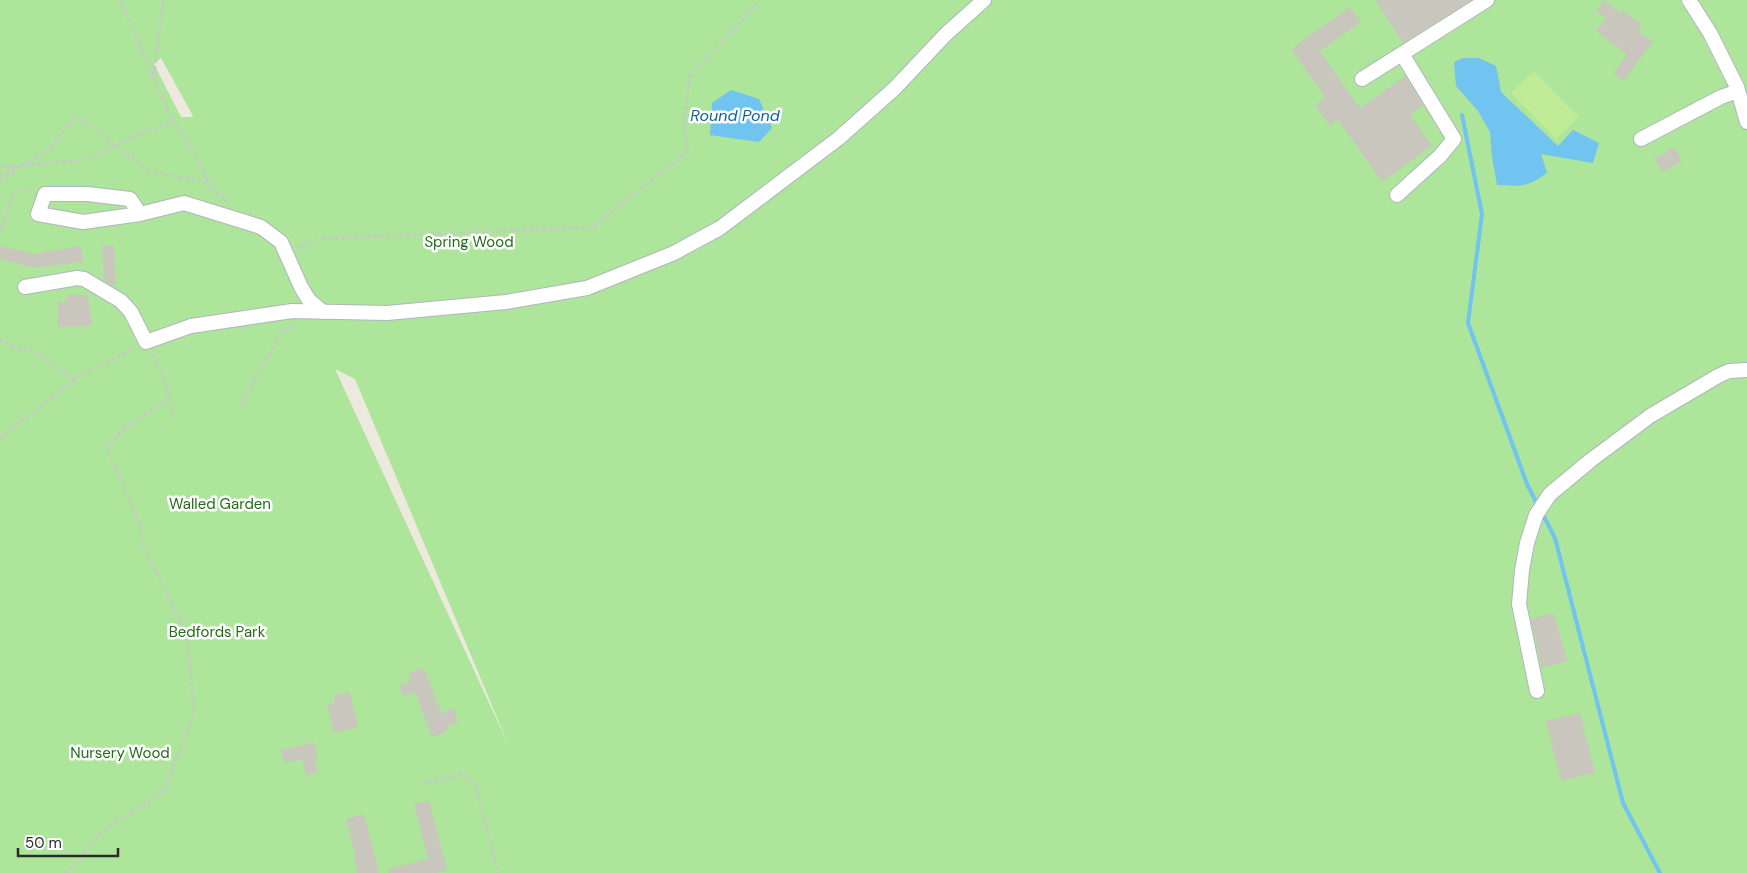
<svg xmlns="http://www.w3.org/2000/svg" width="1747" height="873" viewBox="0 0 1747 873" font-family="'DM Sans',sans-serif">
<rect width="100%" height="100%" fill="#eee9df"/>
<!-- green -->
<path fill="#ade59b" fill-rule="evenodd" d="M0 0H1747V873H0ZM161 58 193 116 192 117H181L154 64ZM335 369 355 379 509 746Z"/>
<!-- pitch -->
<polygon fill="#c0ec97" points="1534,71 1579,117 1556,139 1511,93"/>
<!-- water -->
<g fill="#71c3f0">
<path d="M1463 58H1479L1496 66 1501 92 1558 146 1573 130 1599 143 1593 163 1541 154 1547 173C1526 188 1522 186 1497 185L1492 157 1490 132 1478 111 1456 86 1454 62Z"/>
<polygon points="731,90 759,99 772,128 759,142 710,135 712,103"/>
</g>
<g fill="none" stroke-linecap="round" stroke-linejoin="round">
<!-- stream -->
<g stroke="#71c3f0" stroke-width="4">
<polyline points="1462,115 1482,214 1468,323 1527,484 1538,506"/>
<polyline points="1542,513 1555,538 1623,803 1660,873"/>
</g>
</g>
<!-- building -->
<g fill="#c9c7bd">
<polygon points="1375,0 1471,0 1403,43"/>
<polygon points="1604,0 1621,13 1623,10 1642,25 1638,31 1653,42 1623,81 1613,73 1627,55 1596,31 1606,18 1596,11"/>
<polygon points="1350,7 1361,22 1320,51 1360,108 1405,76 1423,105 1410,115 1432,146 1382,182 1338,120 1330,126 1315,105 1325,97 1291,49"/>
<polygon points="1675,147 1682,161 1662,172 1654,159"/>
<polygon points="114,245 116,284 111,285 104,280 102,246"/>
<polygon points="0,246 34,254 81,246 83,262 33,268 0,259"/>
<polygon points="67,295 88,295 92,326 58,327 58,302 67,301"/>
<polygon points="1554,613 1567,661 1542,668 1531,619"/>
<polygon points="424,668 441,713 453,708 458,722 446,726 448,731 432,737 415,692 403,696 399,686 411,681 408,673"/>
<polygon points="350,692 358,727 334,733 327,704 335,702 334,696"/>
<polygon points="1580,713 1595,773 1561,781 1546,721"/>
<polygon points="314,742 318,758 315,759 318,772 306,775 302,759 284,763 281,750"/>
<polygon points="429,801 447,870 436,873 388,873 388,869 428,859 414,804"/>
<polygon points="364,814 371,842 379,873 357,873 354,858 356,857 346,819"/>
</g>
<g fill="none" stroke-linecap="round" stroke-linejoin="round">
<defs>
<g id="minor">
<polyline points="1689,0 1710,33 1737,87 1747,122"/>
<polyline points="1362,79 1487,0"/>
<polyline points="1641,139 1721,97 1738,91"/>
<polyline points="1397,195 1440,156 1454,139 1402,54"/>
<polyline points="140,214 83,222 38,214 45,194 87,194 130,199 140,214 184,203 261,227 281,242 301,287 309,300 323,312"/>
<polyline points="25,287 77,278 84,279 121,301 131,312 146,342 191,326 292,311 387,313 506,302 587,288 674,253 720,228 839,138 895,88 946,34 984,0"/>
<polyline points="1537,691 1519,604 1522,570 1527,543 1536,515 1550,494 1591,460 1650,416 1718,376 1729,371 1747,370"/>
</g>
</defs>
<!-- minor casing -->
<use href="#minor" stroke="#b2b4c0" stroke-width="16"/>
<!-- path -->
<g stroke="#c8c8c8" stroke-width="2.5" stroke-dasharray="4 2.5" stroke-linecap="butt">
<polyline points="120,0 173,122"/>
<polyline points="154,76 163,0"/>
<polyline points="23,165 45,153 77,116 147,170 174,176 208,181"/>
<polyline points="0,166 19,166"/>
<polyline points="0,176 21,166 86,159 137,135 173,122 195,153 212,190 226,199 226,202"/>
<polyline points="0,181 16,170"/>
<polyline points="0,232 14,193 27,189 32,190"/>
<polyline points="297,248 318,239 592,227 688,151 684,122 690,75 748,15 759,0"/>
<polyline points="0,339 11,346 32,350 75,379"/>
<polyline points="152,354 163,377 175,418"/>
<polyline points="240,407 282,331 295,325"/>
<polyline points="0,438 75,379 136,347"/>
<polyline points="421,784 462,775 475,783 498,873"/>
<polyline points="65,873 73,868 101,832 164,791 194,713 187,635 142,543 141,526 107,449 120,433 169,398"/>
</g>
<!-- minor -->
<use href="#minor" stroke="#fff" stroke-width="14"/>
</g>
<g text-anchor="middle" stroke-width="5" stroke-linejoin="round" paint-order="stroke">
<!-- park labels -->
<g font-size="15" fill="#236c1a" stroke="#fff">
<text x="469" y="247">Spring Wood</text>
<text x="220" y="509">Walled Garden</text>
<text x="217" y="637">Bedfords Park</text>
<text x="120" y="758">Nursery Wood</text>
</g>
<!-- water labels -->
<g font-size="16" font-style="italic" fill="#0c60a1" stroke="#fff">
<text x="735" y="121">Round Pond</text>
</g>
</g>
<!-- scale -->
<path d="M18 848v8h100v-8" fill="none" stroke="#2c2c2c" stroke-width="2.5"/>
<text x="25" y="848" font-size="15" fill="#2c2c2c" stroke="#ffffff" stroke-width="4" paint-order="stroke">50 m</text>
</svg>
